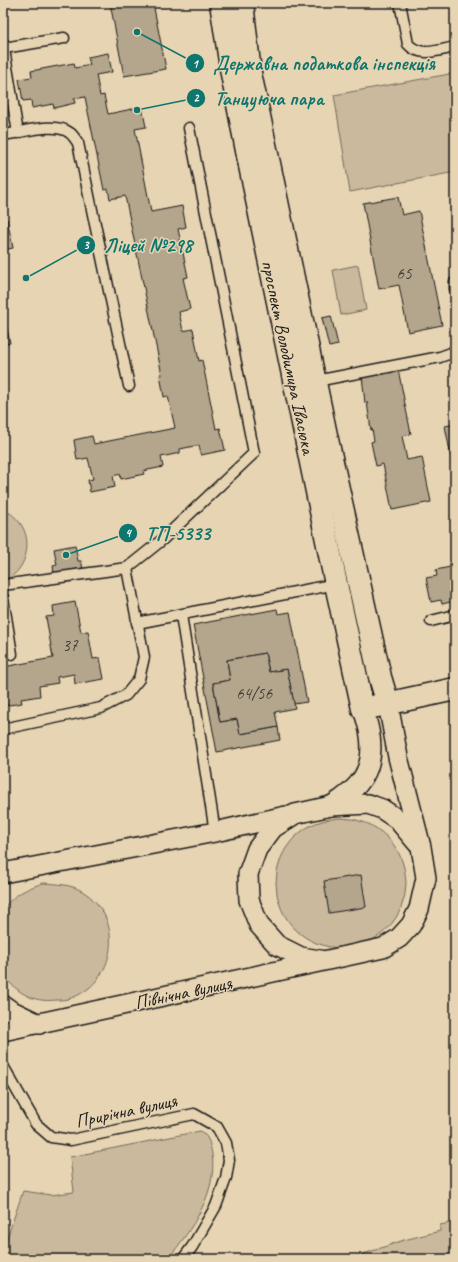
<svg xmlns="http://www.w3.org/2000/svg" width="458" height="1262" viewBox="0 0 458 1262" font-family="Caveat,sans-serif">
<rect width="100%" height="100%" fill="#e7d4b2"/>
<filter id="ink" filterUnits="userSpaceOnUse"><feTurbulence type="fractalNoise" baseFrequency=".025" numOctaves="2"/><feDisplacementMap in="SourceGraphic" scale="8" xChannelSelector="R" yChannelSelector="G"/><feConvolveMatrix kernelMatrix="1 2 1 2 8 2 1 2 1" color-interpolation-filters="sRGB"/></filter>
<g filter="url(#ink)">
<!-- green -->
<g fill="#cab99d" stroke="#736a5c">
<polygon points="455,73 455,172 350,192 334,95"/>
<polygon points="358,265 366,310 341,315 333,270"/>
<path d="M3 509C10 513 15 516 20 523 34 541 26 573 3 581Z"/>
<circle cx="341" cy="883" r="65"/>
<path d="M43 883C57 884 70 884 82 891 126 917 117 985 68 999 64 1000 59 1000 56 1000 32 1003 17 992 3 975V909C14 894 26 889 43 883Z"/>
<path d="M200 1131C209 1136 210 1144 212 1154 218 1193 191 1230 168 1259H3V1250L23 1191 51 1195 74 1192 70 1157Z"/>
<polygon points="455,1222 455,1259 349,1259 404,1240 440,1231 440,1225"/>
</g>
<!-- building -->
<g fill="#b4a68d" stroke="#1c1c1c">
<polygon points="110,3 153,3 166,69 124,76"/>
<polygon points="108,53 112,72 96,75 100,96 104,95 108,114 142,107 146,127 135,129 151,212 182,206 186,227 178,229 188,277 183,278 190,309 179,312 183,331 193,329 199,361 202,360 216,429 220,428 225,450 201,455 199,445 180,449 180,453 161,457 163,467 143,471 144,474 121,479 120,474 113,476 115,487 90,492 88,480 93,479 88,458 77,460 74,440 92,436 94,444 175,428 168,396 164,397 160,375 162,375 125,196 110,199 108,189 104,190 85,97 74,99 75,103 54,108 53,104 32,108 31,100 23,101 19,79 32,77 31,71 74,63 75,68 90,65 88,57"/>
<polygon points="398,197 402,215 419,211 442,325 408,332 399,285 379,289 363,203"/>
<polygon points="7,219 13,248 3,250 3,220"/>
<polygon points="3,309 10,343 3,345"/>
<polygon points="331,316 338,345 329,347 322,318"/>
<polygon points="398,369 411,434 402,436 407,460 422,457 431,502 392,510 383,464 376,466 371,442 374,441 372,429 371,430 367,402 365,403 362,376"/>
<polygon points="455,424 455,477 445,426"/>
<polygon points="75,545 78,561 81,561 83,568 54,573 53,566 57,565 54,549"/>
<polygon points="455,566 455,601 442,604 441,600 431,602 426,578 437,576 436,570"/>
<polygon points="75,602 81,632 88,631 93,659 100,658 104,679 75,684 74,674 57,677 58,683 39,686 40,696 21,699 22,703 3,706 3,667 53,658 46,617 54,616 53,606"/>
<polygon points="277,609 278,614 290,612 307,702 294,704 287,669 269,672 265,653 227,660 230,680 213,683 220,722 237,719 240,734 278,727 280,740 217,752 193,625"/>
<polygon points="265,653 269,672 287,669 295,708 275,712 278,727 240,734 237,719 220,722 213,683 230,680 227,660"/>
<polygon points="361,875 366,907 329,913 324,881"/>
</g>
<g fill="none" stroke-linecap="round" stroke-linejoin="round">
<defs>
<g id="lane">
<path d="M400 3 408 44C420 58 440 50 455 47"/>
<polyline points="3,43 18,133"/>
<polyline points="4,48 64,38"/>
<path d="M3 135C20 133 56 121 70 133 73 135 76 140 78 143L129 386"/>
<polyline points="455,282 455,289"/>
<polyline points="316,381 440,357 451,353 455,350"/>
<polyline points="3,585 127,568 162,540 254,453 189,128"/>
<polyline points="3,598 12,654"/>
<polyline points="181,615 215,832"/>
<polyline points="431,621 455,615"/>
<polyline points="137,623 336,584"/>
<polyline points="3,729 101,708 126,695 139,679 144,657 127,568"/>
<polyline points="3,1066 36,1124 51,1137 71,1140 194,1114 217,1127 226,1143 229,1160 226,1178 216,1206 192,1247 183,1259"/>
</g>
<g id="street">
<path d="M331 806C359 789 375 771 370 736 369 727 366 718 363 709"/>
<polyline points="3,873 215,832 286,816"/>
<polyline points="320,960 301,957 277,945 259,925 249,900 248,874 257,849 273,828 295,814 331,806 368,804 382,809 397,819 418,844"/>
<polyline points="3,1005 10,1010 39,1024"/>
<polyline points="3,1031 383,948 399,938 411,925 419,909 426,878 421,847 398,757 388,704"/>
</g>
<g id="secondary">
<polyline points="221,3 232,74 249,161 336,584 363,709 455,689"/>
<polyline points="242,3 250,73 326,435 380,677 388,704"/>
</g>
</defs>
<!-- lane casing -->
<use href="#lane" stroke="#1c1c1c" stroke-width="13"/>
<!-- street casing -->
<use href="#street" stroke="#1c1c1c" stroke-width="22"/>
<!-- secondary casing -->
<use href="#secondary" stroke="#1c1c1c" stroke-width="25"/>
<!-- lane -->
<use href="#lane" stroke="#e7d4b2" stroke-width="10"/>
<!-- street -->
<use href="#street" stroke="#e7d4b2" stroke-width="19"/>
<!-- secondary -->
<use href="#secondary" stroke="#e7d4b2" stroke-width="22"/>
</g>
</g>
<g text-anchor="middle" stroke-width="3" stroke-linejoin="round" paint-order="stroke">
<!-- number labels -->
<g font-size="17" fill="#423e38">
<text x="404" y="279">65</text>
<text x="70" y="651">37</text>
<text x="254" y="699">64/56</text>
</g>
<!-- street labels -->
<g font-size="19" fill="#1c1c1c" stroke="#e7d4b2">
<text transform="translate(289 357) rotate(78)" y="7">проспект Володимира Івасюка</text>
<text transform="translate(183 992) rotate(-12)" y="7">Північна вулиця</text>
<text transform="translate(126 1110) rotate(-12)" y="7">Прирічна вулиця</text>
</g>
</g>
<!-- callouts -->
<path fill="none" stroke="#0f766e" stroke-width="1.5" d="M137 32L195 63M137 110L196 98M26 278L86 245M66 555L128 533"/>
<g fill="#0f766e" stroke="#e7d4b2" stroke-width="1.5">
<circle cx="137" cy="32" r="4"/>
<circle cx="137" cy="110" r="4"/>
<circle cx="26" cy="278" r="4"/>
<circle cx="66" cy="555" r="4"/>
<circle cx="195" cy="63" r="10"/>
<circle cx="196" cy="98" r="10"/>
<circle cx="86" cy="245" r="10"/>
<circle cx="128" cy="533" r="10"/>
</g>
<g font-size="12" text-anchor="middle" font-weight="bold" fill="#fff">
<text x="195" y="68">1</text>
<text x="196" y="102">2</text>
<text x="86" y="249">3</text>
<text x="128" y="537">4</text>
</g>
<g font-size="20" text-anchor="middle" font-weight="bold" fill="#0f766e" stroke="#e7d4b2" stroke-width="3" stroke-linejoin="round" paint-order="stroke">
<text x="324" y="70">Державна податкова інспекція</text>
<text x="269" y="105">Танцуюча пара</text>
<text x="148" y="252">Ліцей №298</text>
<text x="178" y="540">ТП-5333</text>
</g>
<!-- margin -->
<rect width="458" height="1262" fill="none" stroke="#e7d4b2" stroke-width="16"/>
<rect x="8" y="8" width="442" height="1246" fill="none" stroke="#1c1c1c" stroke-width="1.5" filter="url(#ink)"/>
</svg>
